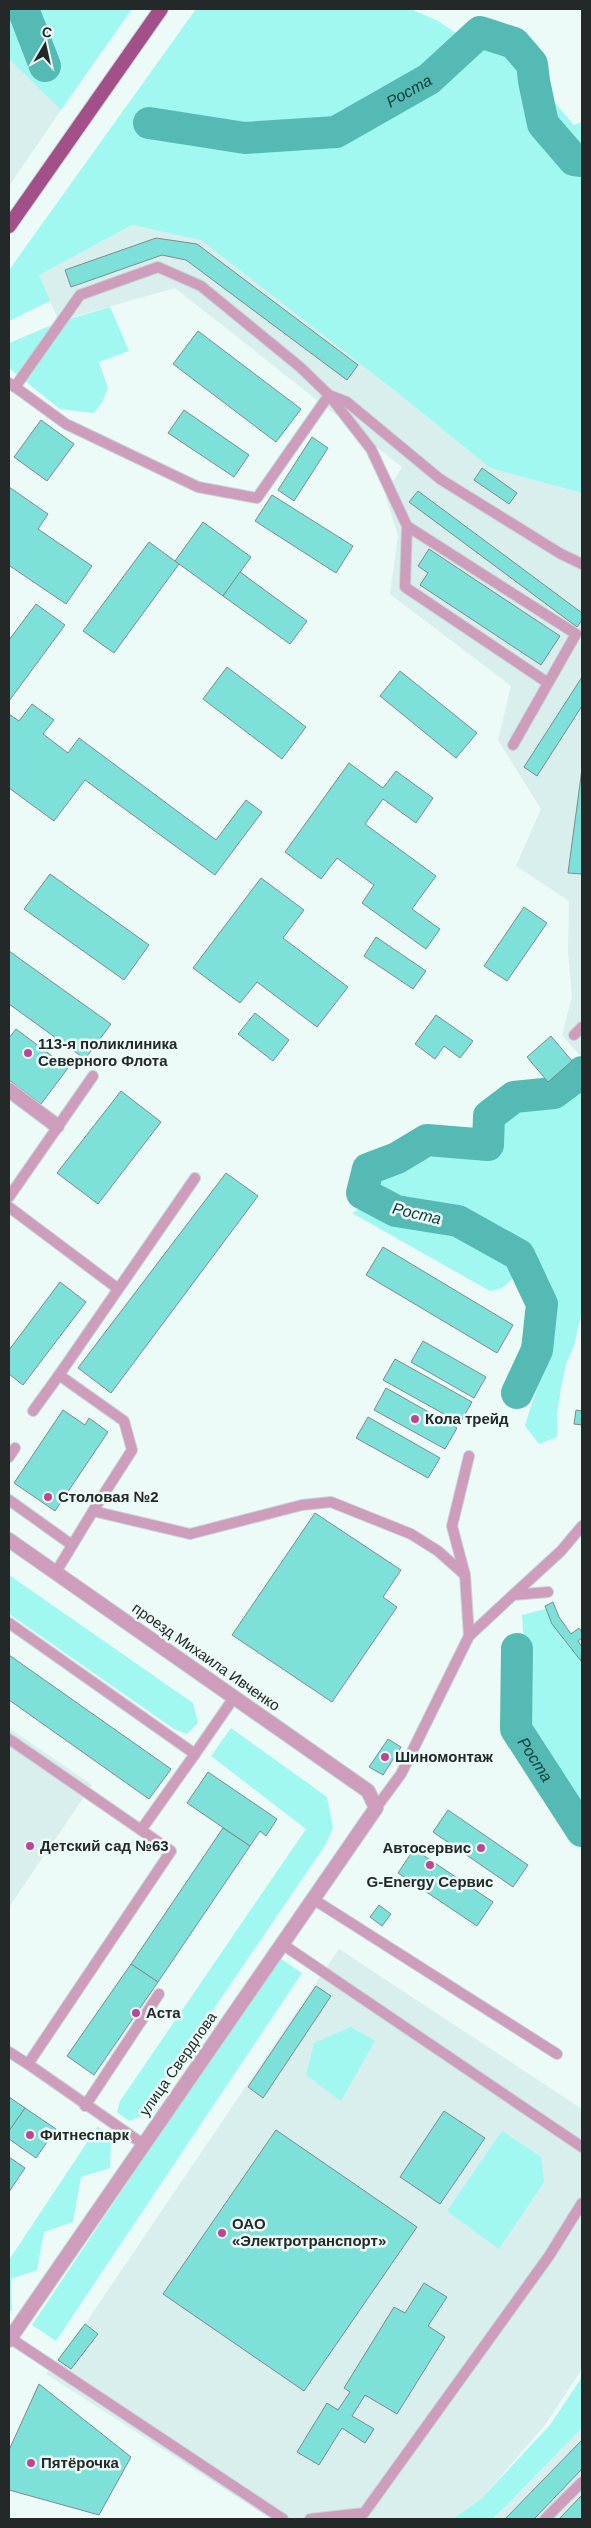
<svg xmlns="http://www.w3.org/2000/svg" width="591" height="2528" viewBox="0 0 591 2528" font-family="Arial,sans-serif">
<rect width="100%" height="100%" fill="#ecfaf8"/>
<!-- built -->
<g fill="#d8efed">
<polygon points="9,59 61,110 9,186"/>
<polygon points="132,225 201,239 404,398 490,468 582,493 582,1058 562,1035 572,997 568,953 569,901 516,866 541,809 498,740 511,686 390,594 398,536 385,494 402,467 175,288 59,321 38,275"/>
<polygon points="9,1728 92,1785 9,1907"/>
<polygon points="339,1949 582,2109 582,2369 545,2425 482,2498 453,2519 271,2519 46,2374 85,2324"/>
<polygon points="582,2428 582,2519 493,2519"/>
</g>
<!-- green -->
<g fill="#a1f8f1">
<polygon points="9,9 132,9 61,110 9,59"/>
<polygon points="196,9 411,9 438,21 459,35 502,48 523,66 574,125 582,122 582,493 490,468 404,398 201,240 132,225 39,275 50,301 9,321 9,270"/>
<polygon points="110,307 129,351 99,362 108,388 103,401 94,413 60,409 9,368 9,343 59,322"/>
<path d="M582 1080V1311L574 1346 566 1364 561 1388 557 1414V1437L539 1444 525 1426C537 1381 566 1333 551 1286 548 1276 543 1267 531 1267 517 1267 512 1283 501 1288 498 1290 493 1290 490 1291L352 1213 391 1192 373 1186 396 1170 433 1156H502L499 1123 524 1107 549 1106 578 1081Z"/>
<polygon points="9,1575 193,1703 198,1723 187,1734 174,1729 9,1614"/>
<polygon points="549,1608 582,1658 582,1825 531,1754 522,1615"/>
<polygon points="231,1728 327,1797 333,1828 326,1844 140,2117 129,2121 117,2112 120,2101 306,1829 211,1756"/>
<polygon points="278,1957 302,1973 56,2341 32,2325"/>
<polygon points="351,2027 375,2041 341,2101 306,2075 314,2043"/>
<polygon points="98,2126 111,2141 110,2168 81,2177 73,2222 44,2232 37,2270 11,2279 12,2310 9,2312 9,2260"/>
<polygon points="502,2131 541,2157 544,2182 499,2249 447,2211"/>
<polygon points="582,2377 582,2428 493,2519 453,2519 482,2498 550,2425"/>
</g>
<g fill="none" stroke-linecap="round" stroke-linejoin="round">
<!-- river -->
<g stroke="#55bab4" stroke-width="32">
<polyline points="23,9 45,66"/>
<path id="s1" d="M149 123 245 138 336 132 429 79 480 32 514 43 532 64 534 81 543 124 574 160 582 161"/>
<polyline points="517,1393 537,1350 542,1304 519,1255 458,1221 396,1211 362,1193 368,1169 397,1158 427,1140 488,1145 489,1116 514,1097 554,1093 582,1072"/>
<path id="s2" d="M517 1649 516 1729 582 1831"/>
</g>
</g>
<!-- building -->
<g fill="#7de0d9" stroke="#7f8c8b">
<polygon points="156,238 197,244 358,365 347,380 186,260 162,255 71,287 65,270"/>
<polygon points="198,331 301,409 276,442 173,364"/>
<polygon points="184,410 249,455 234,477 168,433"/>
<polygon points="41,420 74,444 47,481 14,457"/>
<polygon points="312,437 328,448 294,501 278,490"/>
<polygon points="482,468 517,493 509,504 474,480"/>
<polygon points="9,487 48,514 38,529 92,566 66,604 10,566 9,568"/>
<polygon points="418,491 582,613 582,620 577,627 409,502"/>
<polygon points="272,495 353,546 336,573 255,521"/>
<polygon points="203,522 251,557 223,596 175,561"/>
<polygon points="149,542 179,564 114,653 83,631"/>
<polygon points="429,549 560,636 541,665 420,585 428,573 418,566"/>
<polygon points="240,572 307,621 290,644 223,596"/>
<polygon points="36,604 65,625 9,701 9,640"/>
<polygon points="227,667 306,727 282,759 203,699"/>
<polygon points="400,671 477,733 456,758 380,696"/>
<polygon points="582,677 582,706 537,776 524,767"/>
<polygon points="32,704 54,720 43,734 68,753 79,738 216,840 246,800 262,812 215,875 85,780 54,821 9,788 9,714 19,721"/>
<polygon points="349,763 383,788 396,771 433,798 416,823 383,799 365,824 436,876 412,909 440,929 426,949 362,903 374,885 337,858 321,879 285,852"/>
<polygon points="582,769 582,874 568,873"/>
<polygon points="50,874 149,945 124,980 24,909"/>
<polygon points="261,878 304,910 283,938 348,987 317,1027 257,982 240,1003 193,968"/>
<polygon points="524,907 547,923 507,981 484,966"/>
<polygon points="376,937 426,971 413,989 364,956"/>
<polygon points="9,951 111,1024 85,1059 9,1004"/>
<polygon points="255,1013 289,1040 273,1061 238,1034"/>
<polygon points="436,1015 473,1041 460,1058 444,1046 435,1059 415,1044"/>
<polygon points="16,1029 68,1068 41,1104 9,1080 9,1038"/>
<polygon points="551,1036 572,1061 548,1082 527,1057"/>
<polygon points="121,1091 161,1122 98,1204 57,1173"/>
<polygon points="226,1173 258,1196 111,1393 78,1368"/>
<polygon points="383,1247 513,1325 497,1353 366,1275"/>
<polygon points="60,1282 86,1302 23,1385 9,1374 9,1350"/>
<polygon points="423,1341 486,1377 474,1398 411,1362"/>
<polygon points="395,1359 472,1402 460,1423 383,1380"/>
<polygon points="386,1388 457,1428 445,1449 374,1410"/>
<polygon points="63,1410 85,1425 89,1418 108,1432 55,1511 14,1483"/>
<polygon points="576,1410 582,1411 582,1425 574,1424"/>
<polygon points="368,1417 440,1458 428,1478 356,1438"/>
<polygon points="315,1513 401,1570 383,1597 397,1607 332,1702 232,1635"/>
<polygon points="553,1602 559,1617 571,1634 579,1628 582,1632 582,1638 578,1641 582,1647 581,1661 552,1624 545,1606"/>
<polygon points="9,1655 171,1769 149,1799 9,1700"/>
<polygon points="388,1739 401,1747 383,1775 369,1767"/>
<polygon points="208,1772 277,1819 266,1836 260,1831 250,1846 187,1803"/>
<polygon points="448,1810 528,1865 513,1887 433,1832"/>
<polygon points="223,1828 250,1846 158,1982 131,1964"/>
<polygon points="414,1849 493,1902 477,1926 398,1873"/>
<polygon points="379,1905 391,1914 382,1926 370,1917"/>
<polygon points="131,1964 158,1982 94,2075 67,2056"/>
<polygon points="316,1986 331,1996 263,2098 248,2087"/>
<polygon points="9,2097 25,2108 9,2131"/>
<polygon points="25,2108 56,2129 36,2158 9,2139 9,2131"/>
<polygon points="444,2111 485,2138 440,2204 400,2177"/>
<polygon points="276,2130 417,2227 304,2391 163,2294"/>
<polygon points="9,2157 25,2168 9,2192"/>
<polygon points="424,2283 447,2297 428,2326 445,2337 397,2414 365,2395 352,2416 374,2429 365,2443 342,2428 319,2465 297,2452 327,2403 338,2410 350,2392 344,2388 394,2307 405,2313"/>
<polygon points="85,2324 98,2334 71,2369 58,2360"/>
<polygon points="39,2384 131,2457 99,2515 9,2490 9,2450"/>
<polygon points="582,2440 582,2469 534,2519 505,2519"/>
<polygon points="582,2495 582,2519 559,2519"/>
</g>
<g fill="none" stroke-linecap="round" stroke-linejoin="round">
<defs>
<g id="service">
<polyline points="9,383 15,387 80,295 158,267 201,286 300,367 329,395 371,449 407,526 576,634 513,745"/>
<polyline points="15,387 66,424 198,487 257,498 329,395"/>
<polyline points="329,395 347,402 440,479 561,554 582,564"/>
<polyline points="407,526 405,587 548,683"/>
<polyline points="574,1035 582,1027"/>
<polyline points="9,1197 93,1076"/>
<polyline points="9,1207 117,1288"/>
<polyline points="33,1411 59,1375"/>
<polyline points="9,1457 15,1448"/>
<polyline points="9,1500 72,1545"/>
<polyline points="93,1511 132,1450 124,1421 59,1375 195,1178"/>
<polyline points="56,1572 93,1511 190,1534 302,1505 331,1502 411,1534 438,1551 465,1575"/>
<polyline points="513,1595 561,1551 582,1526"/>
<polyline points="9,1623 195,1754 141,1830 171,1851 28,2064 143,2144"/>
<polyline points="469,1636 513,1595 548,1592"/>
<polyline points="9,1739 141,1830"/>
<polyline points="195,1754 235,1696"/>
<polyline points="376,1808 401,1774 469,1636 465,1575 452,1526 469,1456"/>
<polyline points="313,1899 557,2054"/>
<polyline points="282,1944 582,2147"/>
<polyline points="9,2052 28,2064"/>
<polyline points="85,2106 159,1994"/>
<polyline points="10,2338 283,2519"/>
<polyline points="310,2519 364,2513 549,2256 582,2203"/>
<polyline points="545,2519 582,2482"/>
</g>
<polyline id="minor" points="9,1090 57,1126"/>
<polyline id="tertiary" points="9,1540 368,1791 376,1808 9,2340"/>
<polyline id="primary" points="9,226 161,9"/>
</defs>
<!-- service casing -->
<use href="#service" stroke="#c8d4d3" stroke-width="12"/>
<!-- minor casing -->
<use href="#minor" stroke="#c8d4d3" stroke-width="16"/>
<!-- tertiary casing -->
<use href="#tertiary" stroke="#c8d4d3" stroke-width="16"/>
<!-- primary casing -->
<use href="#primary" stroke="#c8d4d3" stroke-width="16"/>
<!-- service -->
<use href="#service" stroke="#cd9dbb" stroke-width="10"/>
<!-- minor -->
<use href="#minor" stroke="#cd9dbb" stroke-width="14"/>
<!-- tertiary -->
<use href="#tertiary" stroke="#cd9dbb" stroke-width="14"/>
<!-- primary -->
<use href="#primary" stroke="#a34f89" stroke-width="14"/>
</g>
<!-- markers -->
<g fill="#bc459a" stroke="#ecfaf8" stroke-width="2">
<circle cx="28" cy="1053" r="5"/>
<circle cx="415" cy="1419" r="5"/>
<circle cx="48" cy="1497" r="5"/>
<circle cx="385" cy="1757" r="5"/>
<circle cx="30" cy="1846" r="5"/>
<circle cx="481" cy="1848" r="5"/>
<circle cx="430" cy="1865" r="5"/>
<circle cx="136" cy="2013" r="5"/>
<circle cx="30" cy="2135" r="5"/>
<circle cx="222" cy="2233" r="5"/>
<circle cx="31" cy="2463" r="5"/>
</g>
<g text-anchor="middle" stroke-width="5" stroke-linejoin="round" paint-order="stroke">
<!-- poi labels -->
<g font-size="15" font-weight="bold" fill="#232828" stroke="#ecfaf8" text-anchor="start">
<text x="38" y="1049">113-я поликлиника<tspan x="38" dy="17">Северного Флота</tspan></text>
<text x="425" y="1424">Кола трейд</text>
<text x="58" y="1502">Столовая №2</text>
<text x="395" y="1762">Шиномонтаж</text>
<text x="40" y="1851">Детский сад №63</text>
<text x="471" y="1853" text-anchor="end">Автосервис</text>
<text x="430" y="1887" text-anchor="middle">G-Energy Сервис</text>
<text x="146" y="2018">Аста</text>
<text x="40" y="2140">Фитнеспарк</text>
<text x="232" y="2229">ОАО<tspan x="232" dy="17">«Электротранспорт»</tspan></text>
<text x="41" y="2468">Пятёрочка</text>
</g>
<!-- street labels -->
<g font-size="15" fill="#232828" stroke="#ecfaf8">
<text transform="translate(206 1657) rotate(35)" y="5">проезд Михаила Ивченко</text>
<text transform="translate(178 2064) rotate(-55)" y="5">улица Свердлова</text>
</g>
<!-- water labels -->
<g font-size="16" font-style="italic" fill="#0d3c3a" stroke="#ecfaf8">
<text dy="6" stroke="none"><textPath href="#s1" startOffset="272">Роста</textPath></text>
<text transform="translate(417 1213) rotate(13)" y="6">Роста</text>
<text dy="6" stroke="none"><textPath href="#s2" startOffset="116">Роста</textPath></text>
</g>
</g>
<!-- border -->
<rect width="591" height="2528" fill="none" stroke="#232828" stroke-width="20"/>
<!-- north arrow -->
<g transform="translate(45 45) rotate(9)" stroke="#ecfaf8" stroke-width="4" paint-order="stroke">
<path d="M0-4L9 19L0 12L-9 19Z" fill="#232828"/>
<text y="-8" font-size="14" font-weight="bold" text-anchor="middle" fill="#232828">С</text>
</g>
</svg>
